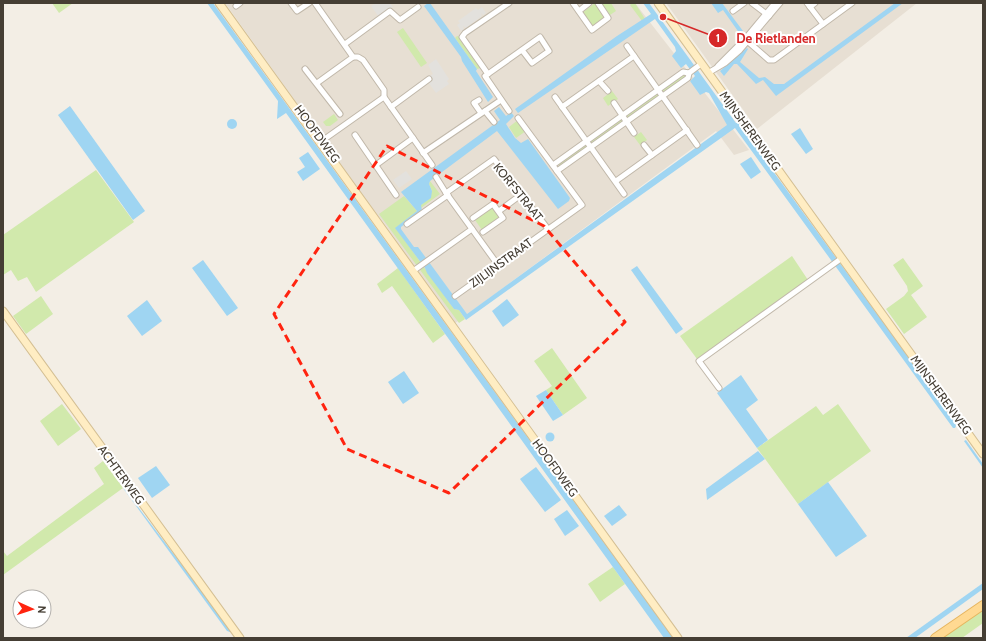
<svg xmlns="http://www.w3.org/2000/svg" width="986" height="641" viewBox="0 0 986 641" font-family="Cabin,sans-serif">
<rect width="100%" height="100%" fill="#f3eee5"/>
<!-- residential -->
<g fill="#e7dfd3">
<polygon points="225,3 635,3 749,150 734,155 716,131 454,324 384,223 334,159 306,116"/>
<polygon points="666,3 917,3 757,129"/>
</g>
<!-- green -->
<g fill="#d1e9ac">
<polygon points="52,3 73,3 59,13"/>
<polygon points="595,3 604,17 592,27 582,13"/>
<polygon points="601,3 611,3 616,11 610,15"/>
<polygon points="632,3 635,3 645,19 642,21 630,5"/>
<polygon points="403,28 427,63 421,67 397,32"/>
<polygon points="457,36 458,36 481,68 477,69 455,38"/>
<polygon points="684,74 686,77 560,167 558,164"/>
<polygon points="612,91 618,99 608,106 603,98"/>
<polygon points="334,114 338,120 330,126 326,126 323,122"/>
<polygon points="518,120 526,131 516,138 509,127"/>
<polygon points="641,132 647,140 640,145 634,137"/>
<polygon points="96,170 134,222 36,292 27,277 18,281 11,270 3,275 3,235"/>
<polygon points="430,181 440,194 421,208 421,205 432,191 429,184"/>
<polygon points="404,196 417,211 396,228 454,309 459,310 465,319 459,323 379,214"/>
<polygon points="493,206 500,217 482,230 475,220"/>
<polygon points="792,256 808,280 697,359 680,336"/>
<polygon points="903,258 923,286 911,295 927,317 904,334 886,309 904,296 908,291 907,286 893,265"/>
<polygon points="398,268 445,334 433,343 392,286 382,293 377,284"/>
<polygon points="41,296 53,314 26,334 13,316"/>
<polygon points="552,348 587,398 563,415 546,390 552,386 534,361"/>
<polygon points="62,404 81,429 58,446 40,421"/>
<polygon points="838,404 871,451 798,504 757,448 816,406 823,415"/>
<polygon points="103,461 123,488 3,575 3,551 7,556 104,484 94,468"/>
<polygon points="613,567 625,584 600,602 588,584"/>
<polygon points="983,610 983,623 962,638 938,638"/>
</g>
<!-- parking -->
<g fill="#e3e1dd">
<polygon points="376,3 390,3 393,7 379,17 371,6"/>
<polygon points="482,7 486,13 483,15 481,13 482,16 466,28 463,26 464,29 461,31 457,25 460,23 458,21 476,8 478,10"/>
<polygon points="436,59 449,79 447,81 449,84 436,93 426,79 433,74 428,65"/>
<polygon points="406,171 412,179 399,188 393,180"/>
</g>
<!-- water -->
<g fill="#9fd5f2">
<polygon points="207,3 213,3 673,638 664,638 286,113 277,119 278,101"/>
<polygon points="428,3 430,3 477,69 476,71 493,97 488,102 462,61 461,57 424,6"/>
<polygon points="643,3 649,3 736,123 738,123 957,424 955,428 953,428 735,128 466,320 459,310 454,309 427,273 425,268 395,228 417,211 401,192 500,120 494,111 499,107 506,116 511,112 514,116 506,124 515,138 521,143 528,139 570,198 569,201 558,209 497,131 430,181 429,184 432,191 431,198 421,205 422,211 401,227 401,229 414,247 418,247 467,314 727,125 709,93 706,92 700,95 690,81 695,76 686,64 681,68 672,56 676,51 675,47 655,19 518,113 515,109 617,36 651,14"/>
<polygon points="711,3 722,3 743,31 740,34 723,10 718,13"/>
<polygon points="895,3 903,3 776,96 763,80 756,84 737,64 734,64 724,76 720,71 747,48 748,49 740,62 759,78 765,77 774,84 784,84"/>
<polygon points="70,106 145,211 133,220 58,115"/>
<circle cx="232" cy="124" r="5"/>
<polygon points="800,128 813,149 806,154 791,134"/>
<polygon points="308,152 320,169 303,181 297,172 305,167 299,158"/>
<polygon points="751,157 761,172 751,179 740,164"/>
<polygon points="203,260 238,308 227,316 192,268"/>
<polygon points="637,266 683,329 676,334 631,270"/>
<polygon points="507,299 519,315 503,327 492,311"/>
<polygon points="147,300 162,321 142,336 127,316"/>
<polygon points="404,371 419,393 403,404 388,382"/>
<polygon points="741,375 758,400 746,409 768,440 757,448 717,393"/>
<polygon points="546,390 563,415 553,421 536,396"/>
<circle cx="550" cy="437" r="4.5"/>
<polygon points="966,440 983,464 983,468 964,441"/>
<polygon points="758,451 765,459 707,500 706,489"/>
<polygon points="156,466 170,485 152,498 138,478"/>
<polygon points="536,467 561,500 545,512 520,479"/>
<polygon points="828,482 867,536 836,557 798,504"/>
<polygon points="123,487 231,630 230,632 227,631 123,488"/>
<polygon points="619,505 627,515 612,526 604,516"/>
<polygon points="567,510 579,526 565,536 554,519"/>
<polygon points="983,583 983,589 915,638 906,638"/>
</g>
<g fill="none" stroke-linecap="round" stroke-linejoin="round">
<defs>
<g id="street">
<polyline points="291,3 297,11 309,3"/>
<polyline points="315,3 353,57 358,57 363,60 384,90 384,97 432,165"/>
<polyline points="509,3 465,33 462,37 488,74 485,76 509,111"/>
<polyline points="573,3 592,30 608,18 598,3"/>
<polyline points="752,3 769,16"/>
<polyline points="807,3 823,24"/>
<polyline points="236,6 240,3"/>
<polyline points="810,7 815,3"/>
<polyline points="579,11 589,3"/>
<polyline points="733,11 744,3"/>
<polyline points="745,39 769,60 774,60 852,3"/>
<polyline points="345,44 390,11 400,20 418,7"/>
<polyline points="627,46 697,145"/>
<polyline points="718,66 745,39 775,3"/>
<polyline points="305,69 340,114"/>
<polyline points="689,73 701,64"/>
<polyline points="708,73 725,63 740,50 780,3"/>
<polyline points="488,74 540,37 549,51 532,63 522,50"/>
<polyline points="599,81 608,91"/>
<polyline points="317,83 353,57"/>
<polyline points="555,97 624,194"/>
<polyline points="479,100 474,103 481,113"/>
<polyline points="614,103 634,133"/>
<polyline points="391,107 429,79"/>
<polyline points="562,107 634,56"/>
<polyline points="485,111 494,122"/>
<polyline points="355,135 396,195"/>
<polyline points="319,143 384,97"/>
<polyline points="644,145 652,155"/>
<polyline points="423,153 501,100"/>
<polyline points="376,165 413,138"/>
<polyline points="553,165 683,72 689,73 688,78 557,171"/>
<polyline points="436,177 446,193 494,159 548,229"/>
<polyline points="616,181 687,130"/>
<polyline points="446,193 498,265"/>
<polyline points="499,211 522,194"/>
<polyline points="473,218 493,204 503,218 483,232"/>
<polyline points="407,224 448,195"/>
<polyline points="413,271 472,229"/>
<polyline points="455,296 582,205 518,118"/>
<polyline points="719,388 699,361 842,258"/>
</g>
<g id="secondary">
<polyline points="219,3 678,638"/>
<polyline points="658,3 983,454"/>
<polyline points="3,311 240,638"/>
</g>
<polyline id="primary" points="935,638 983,605"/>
</defs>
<!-- street casing -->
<use href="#street" stroke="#c1b8aa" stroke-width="7"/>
<!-- secondary casing -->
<use href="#secondary" stroke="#d4bf93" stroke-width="9"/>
<!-- primary casing -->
<use href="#primary" stroke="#e6b55f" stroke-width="10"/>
<!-- street -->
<use href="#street" stroke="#fff" stroke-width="5"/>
<!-- secondary -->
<use href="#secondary" stroke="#ffedc3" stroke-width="7"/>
<!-- primary -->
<use href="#primary" stroke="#ffd992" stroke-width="8"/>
</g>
<!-- marked area -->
<path fill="none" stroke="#ff2410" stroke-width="3" stroke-dasharray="8 5" stroke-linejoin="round" d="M387 146 544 226 625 322 449 493 347 449 274 314Z"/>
<g text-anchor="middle" stroke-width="4" stroke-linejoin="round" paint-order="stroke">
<!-- street labels -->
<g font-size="12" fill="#453e34" stroke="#fff">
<text transform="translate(750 131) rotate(54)" y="4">MIJNSHERENWEG</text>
<text transform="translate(317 134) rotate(54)" y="4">HOOFDWEG</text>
<text transform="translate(518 192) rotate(51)" y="4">KORFSTRAAT</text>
<text transform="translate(501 263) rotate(-36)" y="4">ZIJLIJNSTRAAT</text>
<text transform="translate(941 395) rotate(54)" y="4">MIJNSHERENWEG</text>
<text transform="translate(555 468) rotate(54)" y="4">HOOFDWEG</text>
<text transform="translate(121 475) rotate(54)" y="4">ACHTERWEG</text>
</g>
</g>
<!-- callouts -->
<path fill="none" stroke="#d62828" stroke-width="1.5" d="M663 17L718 38"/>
<g fill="#d62828" stroke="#fff" stroke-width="1.5">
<circle cx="663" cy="17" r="4"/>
<circle cx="718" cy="38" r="10"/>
</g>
<g font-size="12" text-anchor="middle" font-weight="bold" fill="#fff">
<text x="718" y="42">1</text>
</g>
<g font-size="13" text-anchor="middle" font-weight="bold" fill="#d62828" stroke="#fff" stroke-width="4" stroke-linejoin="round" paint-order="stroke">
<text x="776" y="43">De Rietlanden</text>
</g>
<!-- border -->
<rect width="986" height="641" fill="none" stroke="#453e34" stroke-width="8"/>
<!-- north arrow -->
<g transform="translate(32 609) rotate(93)"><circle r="19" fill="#ffffff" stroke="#b5b2ae"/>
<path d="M0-3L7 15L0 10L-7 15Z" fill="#ff2410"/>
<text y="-6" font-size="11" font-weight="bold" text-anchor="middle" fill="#453e34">N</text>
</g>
</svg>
